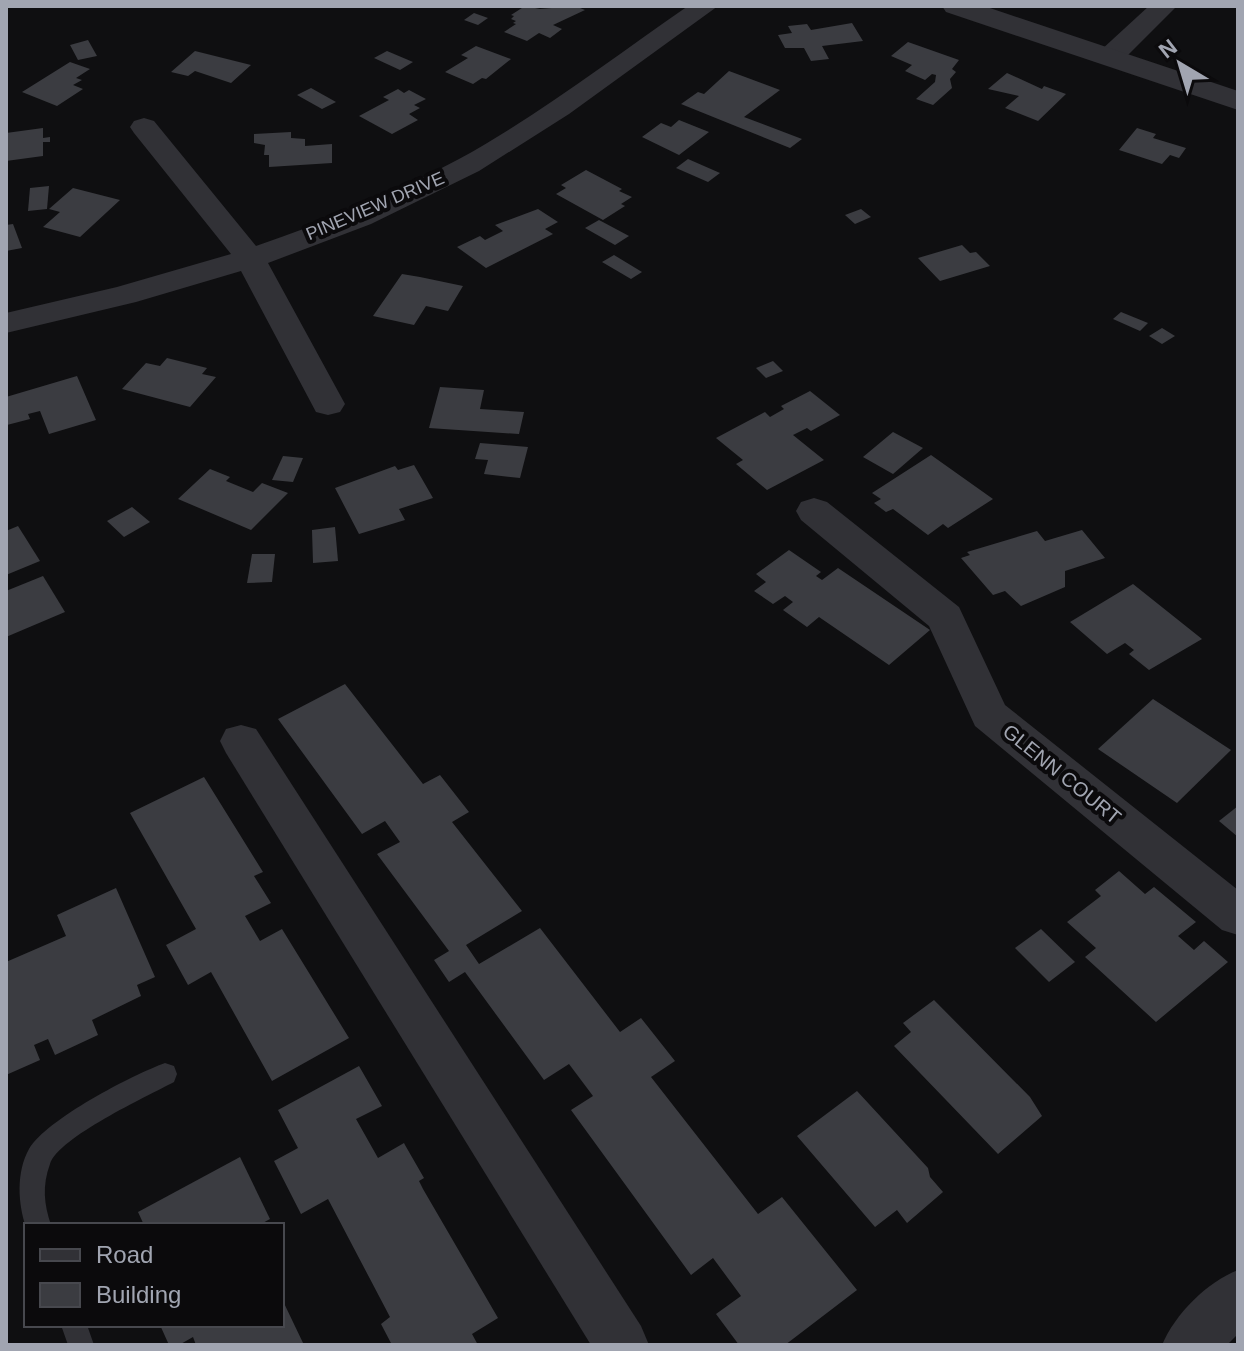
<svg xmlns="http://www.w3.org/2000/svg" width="1244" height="1351" viewBox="0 0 1244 1351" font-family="Arial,sans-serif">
<rect width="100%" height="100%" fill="#0f0f11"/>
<!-- building -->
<g fill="#3b3c41">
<polygon points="525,6 540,9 575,6 585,10 553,25 562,29 550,38 539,33 527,41 504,32 516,24 513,23 516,21 511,19 514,16 511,15"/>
<polygon points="474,13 488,18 478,25 464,20"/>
<polygon points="852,23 863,41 822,46 829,59 811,61 804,48 785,48 778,35 792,33 788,26 807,24 811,30"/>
<polygon points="88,40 97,56 78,60 70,45"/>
<polygon points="908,42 959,60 952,69 956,72 950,79 952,88 933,105 916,99 935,82 936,75 932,74 925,80 905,71 912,65 891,56"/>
<polygon points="476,46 511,59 486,79 482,78 473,84 445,72 468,58 461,55"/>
<polygon points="195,51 251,65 231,83 195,71 188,76 171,72"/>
<polygon points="387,51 413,62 400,70 374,58"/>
<polygon points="70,62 90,69 76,78 82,80 73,85 83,89 57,106 22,92"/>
<polygon points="729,71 780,90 744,117 802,139 790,148 681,104 698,92 704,94"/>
<polygon points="1007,73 1042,89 1044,86 1066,94 1038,121 1005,108 1019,96 988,89"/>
<polygon points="311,88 336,102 322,109 297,95"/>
<polygon points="398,89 404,93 409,90 426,99 414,105 420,108 409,114 418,120 392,134 359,116 389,100 383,97"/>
<polygon points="679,120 709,132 679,155 642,137 661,123 671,127"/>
<polygon points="43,128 43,138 50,137 50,142 43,142 43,156 6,161 6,133"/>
<polygon points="1137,128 1156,134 1153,138 1186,148 1179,158 1170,155 1162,164 1119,150"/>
<polygon points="291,132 291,138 305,139 305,146 332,144 332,163 269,167 269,155 264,155 265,145 254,143 254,134"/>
<polygon points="688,159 720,173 708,182 676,168"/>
<polygon points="586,170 622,189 619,191 632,197 621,204 625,206 603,220 556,194 566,188 561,185"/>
<polygon points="49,186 47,209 28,211 30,188"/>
<polygon points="73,188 120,200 80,237 43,227 60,212 49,209"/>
<polygon points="538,209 558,222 545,229 553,234 486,268 457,247 480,236 485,240 503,231 495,225"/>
<polygon points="861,209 871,217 855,224 845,215"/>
<polygon points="599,220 629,236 615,245 585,228"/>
<polygon points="13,224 22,248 6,251 6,225"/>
<polygon points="962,245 970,253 976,252 990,266 940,281 918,258"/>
<polygon points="614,255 642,272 631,279 602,262"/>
<polygon points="402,274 420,277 463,286 448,311 426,306 414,325 373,316"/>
<polygon points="1121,312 1148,323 1140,331 1113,319"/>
<polygon points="1162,328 1175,336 1162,344 1149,336"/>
<polygon points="167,358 207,368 202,374 216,377 190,407 122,389 146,363 160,366"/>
<polygon points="773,361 783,371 766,378 756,368"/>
<polygon points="77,376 96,420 49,434 40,411 28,414 30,419 7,425 6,397"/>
<polygon points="440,387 484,390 480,409 524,412 519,434 429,428"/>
<polygon points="810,391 840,415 811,431 807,428 793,435 824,460 767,490 736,464 743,460 716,438 765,412 770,417 784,409 781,406"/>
<polygon points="893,432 923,448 893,474 863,457"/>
<polygon points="480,443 528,447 520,478 484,474 488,460 475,459"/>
<polygon points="931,455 993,499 948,528 943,524 928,535 893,509 886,512 874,503 881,499 872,493"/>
<polygon points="283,456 303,458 293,482 272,480"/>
<polygon points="414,465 433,498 399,509 405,520 359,534 335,488 395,466 398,470"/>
<polygon points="210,469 230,477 226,481 253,492 262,483 288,493 251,530 178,499"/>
<polygon points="132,507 150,522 124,537 107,521"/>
<polygon points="18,526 40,561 6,575 6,531"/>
<polygon points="335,527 338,561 313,563 312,530"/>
<polygon points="1082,530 1105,558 1065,571 1065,587 1021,606 1005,591 993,595 961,558 970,555 967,552 1037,531 1045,541"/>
<polygon points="789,550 821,572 816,576 822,580 838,568 930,630 889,665 819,617 807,627 783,610 793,602 785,596 773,604 754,591 766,582 756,574"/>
<polygon points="252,554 275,554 272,582 247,583"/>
<polygon points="43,576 65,612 6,637 6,591"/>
<polygon points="1133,584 1202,639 1149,670 1129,654 1134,650 1125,643 1107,654 1070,622"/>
<polygon points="345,684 423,784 440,775 469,812 452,822 522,911 466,945 479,964 540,928 620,1032 641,1018 675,1061 651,1077 758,1214 782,1197 857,1290 785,1345 739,1345 716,1314 741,1296 713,1258 691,1275 571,1110 593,1096 569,1064 544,1080 465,972 449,982 434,960 449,951 377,854 400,842 385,821 362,834 278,719"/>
<polygon points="1153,699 1231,750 1177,803 1098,749"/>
<polygon points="204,777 263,872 254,876 271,903 245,916 260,941 282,929 349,1038 272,1081 211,972 188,985 166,945 196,929 130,813"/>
<polygon points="1238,806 1238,837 1219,821"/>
<polygon points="1119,871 1145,894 1154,887 1196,922 1178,936 1194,950 1204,941 1228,962 1156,1022 1085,957 1096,948 1067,922 1101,896 1095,890"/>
<polygon points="116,888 155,977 137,985 141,996 92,1020 98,1035 55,1055 48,1039 34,1045 40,1060 6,1075 6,962 66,936 57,915"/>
<polygon points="1041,929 1075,962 1049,982 1015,948"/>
<polygon points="934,1000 1030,1097 1042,1116 998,1154 894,1046 911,1032 903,1023"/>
<polygon points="359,1066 382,1106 356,1119 378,1158 404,1143 405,1145 424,1178 419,1181 423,1189 498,1318 472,1334 478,1345 392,1345 381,1324 390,1317 328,1199 301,1214 274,1161 298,1148 278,1110"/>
<polygon points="857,1091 928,1168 930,1177 943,1192 907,1223 897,1210 875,1227 797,1136"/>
<polygon points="240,1157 270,1219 259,1225 144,1225 138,1212"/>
<polygon points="282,1299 304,1345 196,1345 193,1337 179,1345 169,1345 160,1325 282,1325"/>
</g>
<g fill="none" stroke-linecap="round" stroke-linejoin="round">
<!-- service -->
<g fill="#313136" fill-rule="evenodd">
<path d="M165 1063 174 1066 177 1074 174 1082C146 1097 59 1137 50 1164 42 1186 44 1204 51 1225L26 1227C18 1204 16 1172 29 1149 47 1119 132 1075 165 1063Z"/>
<polygon points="61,1325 87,1325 94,1345 68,1345"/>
</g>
<!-- minor -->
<g fill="#313136" fill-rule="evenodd">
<path d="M688 6H718L569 114 479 171 371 224 268 263 345 404 340 412 328 415 316 412 241 271 136 302 6 333V313L117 287 231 254 134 133 130 127 134 121 144 118 154 121 256 246C326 222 394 194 459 159 539 115 613 58 688 6Z"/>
<polygon points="1149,6 1177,6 1120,63 1100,63 1096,57 1100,51"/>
<polygon points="814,498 827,502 959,607 1005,705 1238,890 1238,935 1222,930 975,726 929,626 801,520 796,511 801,502"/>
<polygon points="241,725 256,729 641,1326 649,1345 591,1345 226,753 220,741 226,729"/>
<path d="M1238 1270V1334L1227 1345H1162C1175 1314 1207 1282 1238 1270Z"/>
</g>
<!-- tertiary -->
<polygon fill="#313136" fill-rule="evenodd" points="942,6 984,6 1238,91 1238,110 946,12"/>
</g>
<g text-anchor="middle" stroke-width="8" stroke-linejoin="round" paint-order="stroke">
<!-- far-street labels -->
<g font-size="18" fill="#a1a5b1" stroke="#0b0a0c">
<text transform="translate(375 206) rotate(-23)" y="6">PINEVIEW DRIVE</text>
</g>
<!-- street labels -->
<g font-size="20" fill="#a1a5b1" stroke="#0b0a0c">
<text transform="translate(1062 774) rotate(39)" y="7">GLENN COURT</text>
</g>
</g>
<!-- border -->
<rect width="1244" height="1351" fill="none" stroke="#a1a5b1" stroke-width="16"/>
<!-- legend -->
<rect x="24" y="1223" width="260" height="104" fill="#0b0a0c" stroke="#47484e" stroke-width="2"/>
<rect x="40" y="1249" width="40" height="12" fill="#313136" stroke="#47484e" stroke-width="2"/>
<text x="96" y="1263" font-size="24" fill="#a1a5b1">Road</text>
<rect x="40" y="1283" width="40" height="24" fill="#3b3c41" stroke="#47484e" stroke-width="2"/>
<text x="96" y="1303" font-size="24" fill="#a1a5b1">Building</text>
<!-- north arrow -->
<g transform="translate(1180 64) rotate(322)" stroke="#0b0a0c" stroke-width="6" paint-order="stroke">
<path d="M0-6L14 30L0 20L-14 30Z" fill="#a1a5b1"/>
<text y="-12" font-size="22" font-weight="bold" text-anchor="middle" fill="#a1a5b1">N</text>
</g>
</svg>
